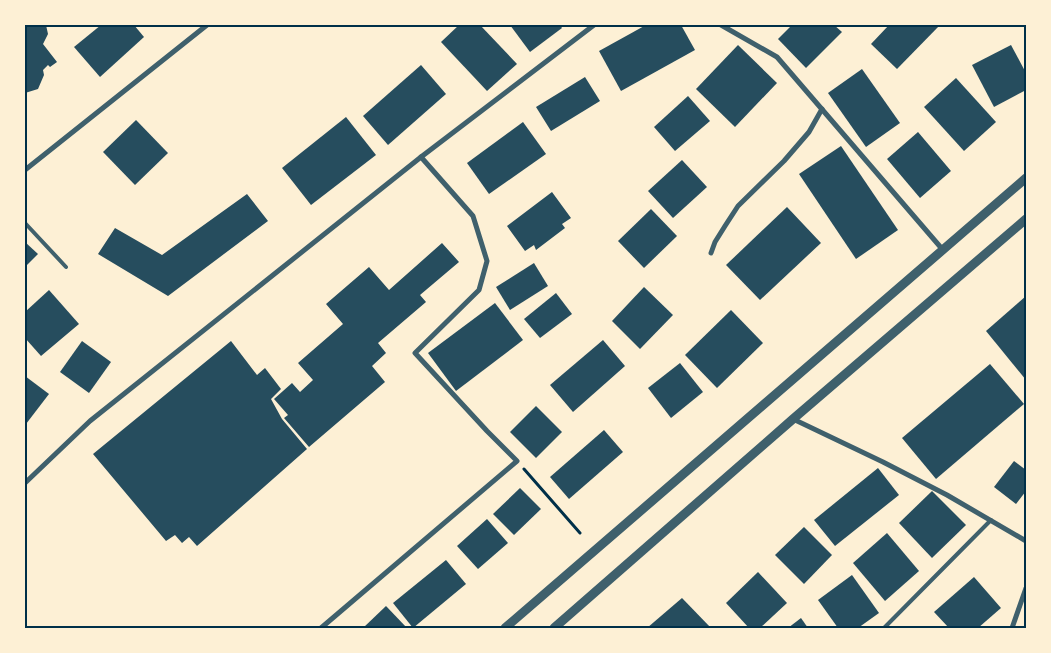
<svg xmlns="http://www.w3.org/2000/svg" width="1051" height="653" viewBox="0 0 1051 653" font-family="'Source Sans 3',sans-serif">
<rect width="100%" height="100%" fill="#fdf0d5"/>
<!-- building -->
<g fill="#264d5e">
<polygon points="25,25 46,25 48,34 43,44 57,62 50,67 48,65 43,70 44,75 38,89 25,93"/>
<polygon points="101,25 134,25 144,37 100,77 74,47"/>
<polygon points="459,25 480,25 517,64 487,91 441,42"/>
<polygon points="510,25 560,25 562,28 530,52"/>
<polygon points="646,25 681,25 695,50 621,91 599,51"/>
<polygon points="792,25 834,25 842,32 806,68 778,39"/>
<polygon points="889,25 940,25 897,69 871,44"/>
<polygon points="738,45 777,83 735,127 696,89"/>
<polygon points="1011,45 1026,73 1026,90 994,107 972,65"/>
<polygon points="421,65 446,94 388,145 363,116"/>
<polygon points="862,69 900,123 866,147 828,93"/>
<polygon points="585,77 600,101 551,131 536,107"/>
<polygon points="956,78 996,122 964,151 924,107"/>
<polygon points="688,96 710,121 675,151 654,127"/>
<polygon points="346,117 376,155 311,205 282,168"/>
<polygon points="136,120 168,153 135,185 103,152"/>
<polygon points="523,122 546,154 489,194 467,163"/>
<polygon points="918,132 951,171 920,198 887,159"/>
<polygon points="841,146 898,230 856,259 799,174"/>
<polygon points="682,160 707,187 673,218 648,191"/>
<polygon points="552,192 571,218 562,224 565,228 536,250 534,245 525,251 507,226"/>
<polygon points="247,194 268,221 168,296 98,254 115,228 162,255"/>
<polygon points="787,207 821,243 760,300 726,265"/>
<polygon points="651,209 677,236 644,268 618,241"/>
<polygon points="25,242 38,254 25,267"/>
<polygon points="442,243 459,262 420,295 426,302 378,343 386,353 372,366 385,382 309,447 284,418 288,415 274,399 292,383 300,392 313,380 298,363 343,324 326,304 369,267 389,290"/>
<polygon points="534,263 548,286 510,310 496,287"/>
<polygon points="644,287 673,315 640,349 612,321"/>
<polygon points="49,290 79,324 41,356 25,338 25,312"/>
<polygon points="556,293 572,314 540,338 524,319"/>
<polygon points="1026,296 1026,380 986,331"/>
<polygon points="495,303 523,340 456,391 428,353"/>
<polygon points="731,310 763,343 717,388 685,355"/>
<polygon points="603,340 625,366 573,412 550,385"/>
<polygon points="82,341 111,362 89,393 60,372"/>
<polygon points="231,341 257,375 265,368 281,389 271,399 282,419 307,449 197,546 189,537 182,543 175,535 166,541 93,454"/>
<polygon points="680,363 703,392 671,418 648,388"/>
<polygon points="990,364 1024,404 936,479 902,438"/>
<polygon points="25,376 49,394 26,424 25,423"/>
<polygon points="536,406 562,432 536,458 510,432"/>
<polygon points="604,430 623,452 569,499 550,477"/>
<polygon points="1014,461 1026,470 1026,491 1016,504 994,487"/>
<polygon points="878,468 899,495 835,546 814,520"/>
<polygon points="520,488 541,509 514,535 493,514"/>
<polygon points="932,491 966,525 932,558 899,523"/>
<polygon points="487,519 508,543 478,569 457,546"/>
<polygon points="804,527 832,555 804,584 775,555"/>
<polygon points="887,533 919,571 885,601 853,563"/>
<polygon points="446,560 466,584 413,628 393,603"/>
<polygon points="758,572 787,603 760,628 749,628 726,603"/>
<polygon points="852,575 879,613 858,628 838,628 818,600"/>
<polygon points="974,577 1001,608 978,628 949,628 934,612"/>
<polygon points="682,598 711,628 647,628"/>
<polygon points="386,606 407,628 363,628"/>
<polygon points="801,618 808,628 788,628"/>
</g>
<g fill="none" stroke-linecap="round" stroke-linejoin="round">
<!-- path -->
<polyline stroke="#003049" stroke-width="3" points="524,469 580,533"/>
<!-- service -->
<g stroke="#3f606c" stroke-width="4">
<polyline points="25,223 66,267"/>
<polyline points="884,628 991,520"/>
</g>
<!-- minor -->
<g stroke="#3f606c" stroke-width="5">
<polyline points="721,25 777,57 943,250"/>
<polyline points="25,170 207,25"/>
<polyline points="711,253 715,242 725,226 738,206 784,161 809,132 822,109"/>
<polyline points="793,419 883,462 947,495 1026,541"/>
<polyline points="25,483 90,421 421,157 594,25"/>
<polyline points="321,628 517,461 487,431 415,353 479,290 487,261 473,216 421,157"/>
<polyline points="1012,628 1026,588"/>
</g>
<!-- tertiary -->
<g stroke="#3f606c" stroke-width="9">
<polyline points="505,628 1026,178"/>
<polyline points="554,628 793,419 1026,219"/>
</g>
</g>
<!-- border -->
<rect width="1051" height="653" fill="none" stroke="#fdf0d5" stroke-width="52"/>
<rect x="26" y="26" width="999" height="601" fill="none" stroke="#003049" stroke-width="2"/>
</svg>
